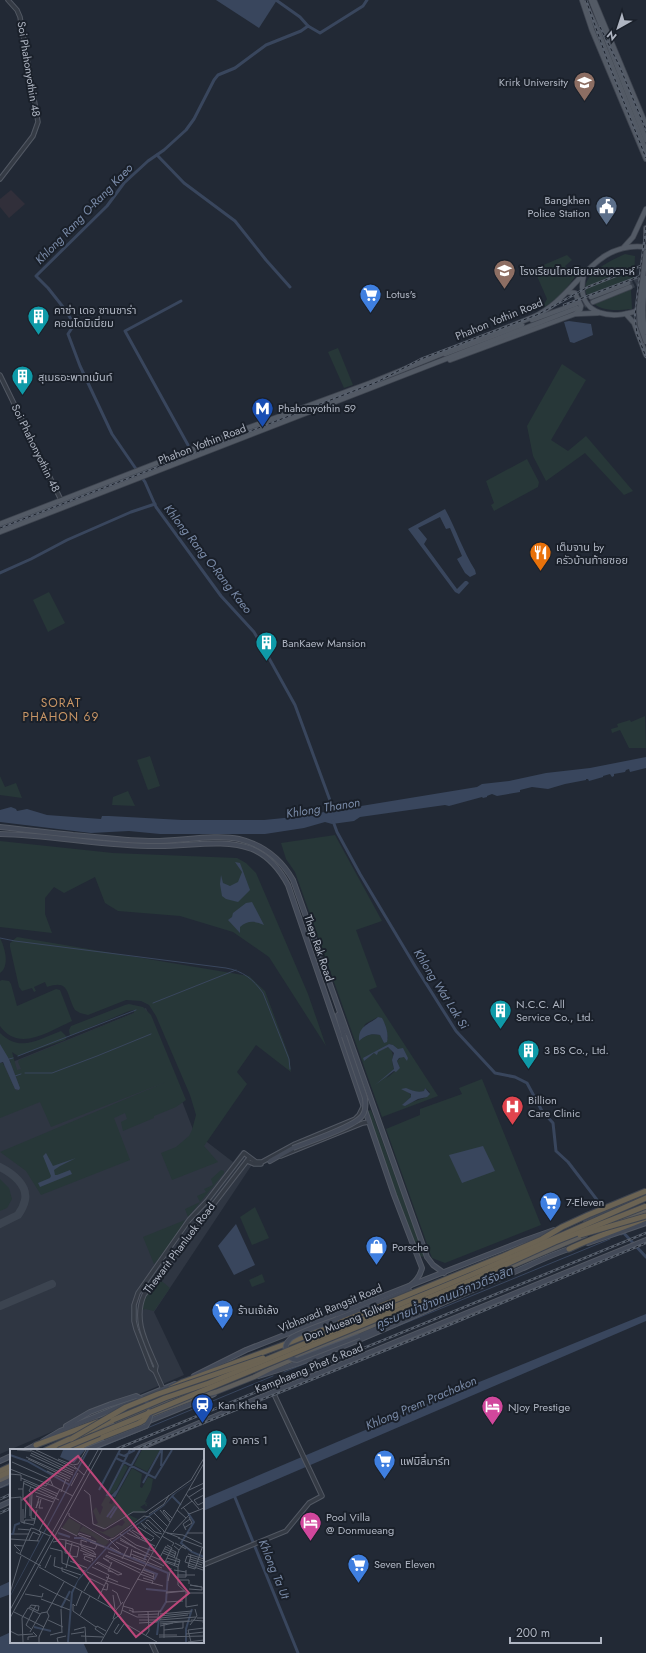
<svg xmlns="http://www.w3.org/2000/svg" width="646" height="1653" viewBox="0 0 646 1653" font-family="Jost,'Noto Sans Thai',sans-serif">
<rect width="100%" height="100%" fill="#222935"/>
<!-- medical -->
<polygon fill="#312f3a" points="11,190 25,204 9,218 0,207 0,199"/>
<!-- airport -->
<polygon fill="#2f3642" points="146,1008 194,1132 233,1162 242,1150 255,1160 154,1312 184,1375 0,1454 0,1067"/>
<!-- green -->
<g fill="#273738" fill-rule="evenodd">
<path d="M625 254 635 256 634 279 588 297C575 276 612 260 625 254Z"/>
<polygon points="567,255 572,260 565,266 575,277 557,300 542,308 547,299 534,269"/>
<path d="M631 289 632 309C619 310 605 312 594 304Z"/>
<polygon points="338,348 353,385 344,388 328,352"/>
<polygon points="562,364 586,380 551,440 568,451 586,436 633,491 624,495 585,453 546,481 533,456 527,426"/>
<polygon points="527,459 539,482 538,487 494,511 491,505 494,503 486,481"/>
<polygon points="49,592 65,623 48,632 33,600"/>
<polygon points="645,716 646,748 629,748 620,730 612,733 611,729 618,727 617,724 630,720 631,722"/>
<polygon points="150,756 160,786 148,790 137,760"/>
<polygon points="0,776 5,787 16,783 22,798 0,795"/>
<polygon points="128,791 135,806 112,805 113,797"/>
<path d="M335 835 382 921 356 930 377 987 369 990 438 1096 382 1117 295 872 286 859 281 843ZM378 1017 385 1024 388 1038 384 1043 380 1035C371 1033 366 1035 359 1041L365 1024ZM389 1044 393 1045 408 1058 402 1056 397 1061 400 1068 395 1071 386 1079 394 1069C390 1059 397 1055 388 1047L374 1053 364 1060C374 1051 379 1051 389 1044ZM425 1088 430 1092 424 1098 403 1105 411 1097V1095L406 1090 409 1089C413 1092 419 1093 424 1091Z"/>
<polygon points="0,841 113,853 237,858 246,863 256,873 308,994 326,1046 269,957 233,932 180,916 118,911 105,903 95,877 64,893 54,887 45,898 45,914 52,933 0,927"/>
<path d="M17 937 249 976 265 991 289 1056 291 1072 256 1045 237 1072 247 1084 204 1146 218 1162 172 1180 161 1153 176 1147 189 1136 192 1130 196 1115 190 1095 156 1016 149 1005 141 1001 126 1000 88 1015 80 1013 75 1010C66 994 70 979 47 987L45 982 34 987 36 991 34 992 32 988 22 991 19 987 10 947V943Z"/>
<path d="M0 938C5 948 10 966 0 973Z"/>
<path d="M2 980 9 981 11 984 17 1006 56 989 60 990 72 1021C49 1031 19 1053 0 1026V981Z"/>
<path d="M129 1004 143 1007 151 1015 186 1100 176 1107 154 1116V1118L123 1131 121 1122 127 1119 125 1113 114 1118 130 1160 41 1195 26 1171 0 1152 166 1082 51 1127 40 1102 0 1118V1063H3L15 1089 17 1091 20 1088 9 1058 0 1061V1033C20 1053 39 1039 61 1031L67 1037 65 1040 18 1056 12 1052 17 1070 21 1069 18 1062 19 1060 134 1013V1010L129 1011 70 1036 69 1030 71 1026 125 1005Z"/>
<polygon points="482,1079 541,1225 445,1263 432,1258 386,1129 420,1115 420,1109 462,1094 459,1088"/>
<polygon points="371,1110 424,1255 423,1257 420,1256 391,1181 367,1111"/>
<polygon points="221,1170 224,1171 224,1173 188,1217 185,1209 200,1202 197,1196 206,1192 204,1189 213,1185 211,1179"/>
<polygon points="0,1179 9,1188 12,1199 7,1208 0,1211"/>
<polygon points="255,1207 269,1238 252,1245 240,1217"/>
<polygon points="185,1220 173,1241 154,1264 143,1237"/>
<polygon points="262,1274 265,1282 252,1287 249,1280"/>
<polygon points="158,1278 170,1288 154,1311 145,1309 141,1311 144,1296"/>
</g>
<!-- water -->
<g fill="#39465d">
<polygon points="216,0 277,0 259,28"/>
<polygon points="569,321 591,324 593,335 574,343 570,342 564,322"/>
<path d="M445 509C456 529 463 551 475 570L476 574 470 577 465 573 457 559 462 556 450 528 446 529 440 517 418 528 427 539 424 544 457 589 465 581H467L469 583 459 594 455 592 408 529Z"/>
<polygon points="646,757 646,768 630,772 629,769 626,770 625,772 614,774 614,776 612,777 610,774 603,776 603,777 589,781 588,779 586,779 586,780 565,784 548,789 532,787 520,790 520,792 497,796 492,794 487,796 487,797 483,798 482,797 449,806 445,805 360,817 354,821 332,824 325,822 304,828 265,834 160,834 129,831 91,833 0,822 0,810 11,807 16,809 17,811 27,809 47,815 101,819 102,816 109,816 182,820 264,820 294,817 477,787 482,784 509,781 546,773 590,768"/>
<polygon points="235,862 240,863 250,890 238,902 226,899 222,896 220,884 221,875 223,883 230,886 238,882 242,872"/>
<path d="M252 902 264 925C255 921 248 920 240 927V933L228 920 232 917 233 913 246 903Z"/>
<path d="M378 1017 382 1018C386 1025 389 1035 387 1042L384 1043 380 1035C371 1033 366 1035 359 1041 358 1026 368 1025 378 1017Z"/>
<polygon points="0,1044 9,1059 20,1088 19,1090 15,1089 3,1062 0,1063"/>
<polygon points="389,1044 393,1045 398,1049 403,1048 408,1058 407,1061 404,1057 399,1058 397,1061 400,1068 396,1072 394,1071 375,1085 394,1069 392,1060 394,1053 388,1047 378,1052 377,1055 374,1053 364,1061 363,1058"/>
<path d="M406 1088C412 1090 416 1093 424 1091L425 1088 430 1094 427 1097 418 1099 405 1106 402 1105 411 1097V1094L401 1089Z"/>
<polygon points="483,1146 495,1171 462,1183 449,1155"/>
<polygon points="46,1153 53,1166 76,1158 60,1166 54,1170 55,1175 57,1175 70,1170 72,1174 40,1187 38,1183 50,1178 51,1176 43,1156"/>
<polygon points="236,1224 255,1265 234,1275 218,1246"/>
<polygon points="646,1314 646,1321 203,1511 203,1499 462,1389"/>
<polygon points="11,1581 11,1594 0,1598 0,1586"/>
<polygon points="11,1632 11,1642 83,1642 88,1653 0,1653 0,1637"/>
</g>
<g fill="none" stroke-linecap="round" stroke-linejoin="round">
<!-- stream -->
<g stroke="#39465d" stroke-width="1">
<path d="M0 938 15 941 226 968C243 971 253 979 263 993L289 1059 290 1069"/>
<polyline points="153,1003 236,970"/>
<polyline points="18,1056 136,1010"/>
<polyline points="9,1059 13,1058"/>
<polyline points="25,1073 52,1073 97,1056 151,1034"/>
<polyline points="15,1076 21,1074"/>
<polyline points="621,1235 625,1233"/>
<polyline points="359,1342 610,1239"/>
<polyline points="284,1372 332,1353"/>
<polyline points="94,1450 273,1376"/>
<polyline points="0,1488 11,1484"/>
</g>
<!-- canal -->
<g stroke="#39465d" stroke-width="3">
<polyline points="276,0 300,17 308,26"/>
<polyline points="157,155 184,183 235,221 266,260 290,287"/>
<polyline points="181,301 125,331 188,445"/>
<polyline points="0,573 31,559 67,540 131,512 155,504"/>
<polyline points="335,814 295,705 265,651 254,632 221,596 156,507 145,482 112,434 80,366 68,334 74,325 67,312 48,288 36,276 107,206 124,183 148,161 164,150 186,130 194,119 214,80 218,75 235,68 266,45 301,31 308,26 320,33 363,6 367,0"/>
<polyline points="333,821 337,832 360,874 415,966 456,1031 495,1073 515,1077 527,1083 542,1111 553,1123 556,1151 568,1162 604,1209"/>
<polyline points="621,1230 646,1257"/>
<polyline points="234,1495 298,1653"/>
</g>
<!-- taxiway -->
<g stroke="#3c4450" stroke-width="8">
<path d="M0 1167C12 1173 28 1185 25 1200 24 1205 21 1211 18 1215L0 1224"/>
<polyline points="0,1306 52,1284"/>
</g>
<!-- primary-tunnel -->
<g stroke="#373e4a" stroke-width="4.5" stroke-dasharray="4.5 2" stroke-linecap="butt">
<polyline points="628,283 645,276"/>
<polyline points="630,287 644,281"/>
<polyline points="578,308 593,302"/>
</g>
<defs>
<g id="tertiary">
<polyline points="0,179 33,136 38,122 20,17 17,10 8,0"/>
<polyline points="0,375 61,500"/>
<polyline points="281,1156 363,1123 369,1122"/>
<polyline points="247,1161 254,1164 261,1164"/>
<path d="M155 1371 156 1366C146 1342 133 1320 144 1295L249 1158"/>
<polyline points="163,1389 155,1371 151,1368 136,1329 134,1321 134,1305 138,1293 189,1220 207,1201 244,1153 256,1162 262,1162 295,1144 355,1119 359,1115 364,1105"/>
<polyline points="203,1565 286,1531 309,1503 322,1496 273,1392"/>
<polyline points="151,1642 156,1653"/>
</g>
<g id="secondary">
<path d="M0 827C24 830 48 832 73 835 100 837 127 841 154 841 180 841 216 834 239 839 264 845 281 859 293 880L427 1257 433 1265 444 1273"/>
<path d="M0 834C52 835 103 846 155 846 187 847 222 838 252 849 269 856 280 870 288 885L394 1195 422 1268C420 1277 415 1282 407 1288"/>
<polyline points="338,1015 344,1036"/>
<polyline points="270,1161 293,1148"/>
<polyline points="585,1219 646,1195"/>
<polyline points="588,1243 646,1223"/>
<polyline points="337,1319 409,1290"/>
<polyline points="359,1336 424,1309"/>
<polyline points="194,1376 246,1350 523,1241 554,1230"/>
<path d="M258 1376C343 1352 423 1310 505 1276 527 1267 549 1255 572 1248"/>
<polyline points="66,1426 90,1412 111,1404"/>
<polyline points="137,1426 201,1400 214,1394"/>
<polyline points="43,1441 60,1431 175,1384"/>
<polyline points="94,1443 118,1434"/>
<polyline points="26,1450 38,1444"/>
<polyline points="135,1450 273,1392 646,1240"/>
<polyline points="0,1461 11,1456"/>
<polyline points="0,1485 11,1480"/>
<polyline points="0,1506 11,1501"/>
</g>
<g id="primary">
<polyline points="582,0 592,30 646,159"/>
<polyline points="591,0 646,140"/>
<polyline points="594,0 646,125"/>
<polyline points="585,3 596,26 646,151"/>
<polyline points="646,228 646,237"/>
<polyline points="624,247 633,237 646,209"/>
<path d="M584 274C573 318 616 322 646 307"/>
<polyline points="567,292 575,293 581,306 580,310 576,313"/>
<polyline points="591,297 628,283"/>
<polyline points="593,302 630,287"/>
<polyline points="646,313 646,322"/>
<polyline points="626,314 634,323 646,355"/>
<polyline points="532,320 576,304"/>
<polyline points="445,354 522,325"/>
<polyline points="450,360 575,314 598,313"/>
<path d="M0 524 242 430 370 383 533 317C577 298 591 240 646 247"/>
<polyline points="0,532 577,308"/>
</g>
<g id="trunk">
<polyline points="609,1225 646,1210"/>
<polyline points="450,1299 464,1289"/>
<polyline points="147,1416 199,1396 216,1392 254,1377 270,1369 585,1235"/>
<polyline points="94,1433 198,1389"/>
<polyline points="61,1445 86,1436"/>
<polyline points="67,1450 76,1446"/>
<polyline points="0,1480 11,1475"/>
</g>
<g id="motorway">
<path d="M569 1249C594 1237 620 1229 646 1218"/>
<polyline points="325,1333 341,1323"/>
<polyline points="171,1388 183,1382 291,1342 378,1307"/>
<polyline points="85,1433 113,1420"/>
<polyline points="36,1445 97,1422"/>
<polyline points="46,1450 74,1437"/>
<polyline points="73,1450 103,1437"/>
<polyline points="0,1471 11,1466"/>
<polyline points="0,1476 11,1471"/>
</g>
</defs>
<!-- tertiary casing -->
<use href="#tertiary" stroke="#525863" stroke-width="5.5"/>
<!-- secondary casing -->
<use href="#secondary" stroke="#525863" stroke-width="6"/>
<!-- primary casing -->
<use href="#primary" stroke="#3e444f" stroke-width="6"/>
<!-- trunk casing -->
<use href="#trunk" stroke="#3f4550" stroke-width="6"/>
<!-- motorway casing -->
<use href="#motorway" stroke="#3f4550" stroke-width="7"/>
<!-- tertiary -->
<use href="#tertiary" stroke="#353b45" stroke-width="3.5"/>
<!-- secondary -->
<use href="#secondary" stroke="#434a58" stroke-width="4"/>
<!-- primary -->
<use href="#primary" stroke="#535a65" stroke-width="4.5"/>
<!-- trunk -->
<use href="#trunk" stroke="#5f5e5c" stroke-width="4.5"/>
<!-- motorway -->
<use href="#motorway" stroke="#6b6353" stroke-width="5"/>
<defs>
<g id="rail">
<polyline points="586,0 608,62 646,158"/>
<polyline points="600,27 619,65 646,130"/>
<polyline points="646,227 635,316 637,334 646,357"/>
<polyline points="564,305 646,274"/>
<polyline points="0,528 377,382 421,359 539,314 588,287 646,264"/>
<polyline points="114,1450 646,1233"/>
<polyline points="135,1450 449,1325 646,1243"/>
<polyline points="0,1499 11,1494"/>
<polyline points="0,1513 11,1508"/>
</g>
</defs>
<!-- rail casing -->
<use href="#rail" stroke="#575f6c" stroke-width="2.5"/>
<!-- rail -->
<use href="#rail" stroke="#1a202a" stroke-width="1" stroke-dasharray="3" stroke-linecap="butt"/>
<defs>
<g id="secondary-bridge">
<path d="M293 1148C308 1142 354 1127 362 1116 366 1111 366 1105 365 1098L344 1036"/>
<path d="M337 1319C327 1323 296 1333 290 1339 282 1347 286 1359 297 1360L359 1336"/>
<path d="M86 1450 146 1426C152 1417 151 1410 146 1401L136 1396 111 1404"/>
</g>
<g id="primary-bridge">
<polyline points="646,252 639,309 640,325 646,342"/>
<path d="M646 278C644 297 640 314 646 332"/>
</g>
<g id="motorway-bridge">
<polyline points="580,1235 646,1216"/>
<polyline points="378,1307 503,1256 542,1239 562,1227 588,1215 646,1191"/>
<polyline points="113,1420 165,1398 209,1383 471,1275 646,1198"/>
<polyline points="103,1437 139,1423 144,1420 149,1412"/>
<polyline points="71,1439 126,1407 158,1394 263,1358"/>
<polyline points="59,1450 474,1279 555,1242 646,1206"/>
</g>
</defs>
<!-- secondary-bridge casing -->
<use href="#secondary-bridge" stroke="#525863" stroke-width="6" stroke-linecap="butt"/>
<!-- primary-bridge casing -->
<use href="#primary-bridge" stroke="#3e444f" stroke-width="6" stroke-linecap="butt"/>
<!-- motorway-bridge casing -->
<use href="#motorway-bridge" stroke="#3f4550" stroke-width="7" stroke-linecap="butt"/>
<!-- secondary-bridge -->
<use href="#secondary-bridge" stroke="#434a58" stroke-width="4"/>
<!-- primary-bridge -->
<use href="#primary-bridge" stroke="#535a65" stroke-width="4.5"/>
<!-- motorway-bridge -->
<use href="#motorway-bridge" stroke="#6b6353" stroke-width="5"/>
</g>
<!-- icons -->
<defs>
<symbol id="university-pin" viewBox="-11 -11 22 30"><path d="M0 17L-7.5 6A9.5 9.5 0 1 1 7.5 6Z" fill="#8d6e63" stroke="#1a202a"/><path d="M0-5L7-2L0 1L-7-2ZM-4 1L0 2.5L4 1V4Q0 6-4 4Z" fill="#fff"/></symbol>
<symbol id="civic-pin" viewBox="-11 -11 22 30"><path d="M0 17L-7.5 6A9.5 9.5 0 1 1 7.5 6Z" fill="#5c6f8a" stroke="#1a202a"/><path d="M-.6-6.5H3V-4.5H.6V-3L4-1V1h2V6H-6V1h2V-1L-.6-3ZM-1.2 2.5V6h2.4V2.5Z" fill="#fff"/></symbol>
<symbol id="school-pin" viewBox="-11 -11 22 30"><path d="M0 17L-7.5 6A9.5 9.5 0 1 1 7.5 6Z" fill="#8d6e63" stroke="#1a202a"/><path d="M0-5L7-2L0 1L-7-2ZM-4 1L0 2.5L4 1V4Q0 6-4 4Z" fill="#fff"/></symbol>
<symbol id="supermarket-pin" viewBox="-11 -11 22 30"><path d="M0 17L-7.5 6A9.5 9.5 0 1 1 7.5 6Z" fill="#3f7fe0" stroke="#1a202a"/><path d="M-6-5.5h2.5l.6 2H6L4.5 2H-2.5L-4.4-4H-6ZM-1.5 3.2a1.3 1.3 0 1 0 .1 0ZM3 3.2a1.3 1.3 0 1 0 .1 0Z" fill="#fff"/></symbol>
<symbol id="building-pin" viewBox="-11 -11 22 30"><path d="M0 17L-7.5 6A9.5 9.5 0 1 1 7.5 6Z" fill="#0f9aa8" stroke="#1a202a"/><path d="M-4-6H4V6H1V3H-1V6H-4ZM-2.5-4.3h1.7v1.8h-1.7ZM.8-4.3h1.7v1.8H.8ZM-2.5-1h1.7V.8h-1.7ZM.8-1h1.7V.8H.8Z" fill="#fff"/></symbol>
<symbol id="metro-pin" viewBox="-11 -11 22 30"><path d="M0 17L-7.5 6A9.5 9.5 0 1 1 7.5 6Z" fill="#1a4fb4" stroke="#1a202a"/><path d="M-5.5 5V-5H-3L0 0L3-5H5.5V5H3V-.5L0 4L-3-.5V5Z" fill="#fff"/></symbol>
<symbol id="restaurant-pin" viewBox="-11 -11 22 30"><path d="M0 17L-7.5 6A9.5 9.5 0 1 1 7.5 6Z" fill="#e8710a" stroke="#1a202a"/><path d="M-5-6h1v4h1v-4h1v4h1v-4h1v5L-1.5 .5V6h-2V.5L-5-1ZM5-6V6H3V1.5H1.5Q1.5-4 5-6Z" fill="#fff"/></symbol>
<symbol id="hospital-pin" viewBox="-11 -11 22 30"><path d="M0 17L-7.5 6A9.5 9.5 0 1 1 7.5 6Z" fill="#e0444e" stroke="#1a202a"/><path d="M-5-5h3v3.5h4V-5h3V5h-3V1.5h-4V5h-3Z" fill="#fff"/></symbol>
<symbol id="shop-pin" viewBox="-11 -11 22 30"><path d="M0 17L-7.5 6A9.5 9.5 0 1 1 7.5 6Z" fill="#3f7fe0" stroke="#1a202a"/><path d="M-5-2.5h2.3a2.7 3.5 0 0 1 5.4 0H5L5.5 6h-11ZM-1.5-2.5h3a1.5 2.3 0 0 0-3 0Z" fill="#fff"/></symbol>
<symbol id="station-pin" viewBox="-11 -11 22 30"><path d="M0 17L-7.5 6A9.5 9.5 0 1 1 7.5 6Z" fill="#1a4fb4" stroke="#1a202a"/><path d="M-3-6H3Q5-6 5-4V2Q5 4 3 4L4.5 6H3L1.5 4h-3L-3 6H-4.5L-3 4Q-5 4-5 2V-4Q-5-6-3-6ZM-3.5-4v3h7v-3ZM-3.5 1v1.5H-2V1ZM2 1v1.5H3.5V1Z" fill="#fff"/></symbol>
<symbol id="hotel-pin" viewBox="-11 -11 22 30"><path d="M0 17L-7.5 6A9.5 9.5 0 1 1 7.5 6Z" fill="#d1479c" stroke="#1a202a"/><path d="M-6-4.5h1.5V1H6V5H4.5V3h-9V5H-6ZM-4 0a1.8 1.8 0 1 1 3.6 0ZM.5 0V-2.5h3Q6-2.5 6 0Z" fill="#fff"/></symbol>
</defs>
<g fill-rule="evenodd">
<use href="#university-pin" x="572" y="70" width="25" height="34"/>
<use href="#civic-pin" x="594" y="194" width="25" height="34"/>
<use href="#school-pin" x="492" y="258" width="25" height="34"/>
<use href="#supermarket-pin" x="358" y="282" width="25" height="34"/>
<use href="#building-pin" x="26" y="304" width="25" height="34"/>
<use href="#building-pin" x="10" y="364" width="25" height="34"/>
<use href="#metro-pin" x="250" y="396" width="25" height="34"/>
<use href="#restaurant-pin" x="528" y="540" width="25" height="34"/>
<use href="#building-pin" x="254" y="630" width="25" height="34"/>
<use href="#building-pin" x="488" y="998" width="25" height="34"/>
<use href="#building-pin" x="516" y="1038" width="25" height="34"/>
<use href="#hospital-pin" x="500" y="1094" width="25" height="34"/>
<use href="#supermarket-pin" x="538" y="1190" width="25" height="34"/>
<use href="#shop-pin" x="364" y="1234" width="25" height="34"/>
<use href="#supermarket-pin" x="210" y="1298" width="25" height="34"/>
<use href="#station-pin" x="190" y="1392" width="25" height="34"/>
<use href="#hotel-pin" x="480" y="1394" width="25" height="34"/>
<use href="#building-pin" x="204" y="1428" width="25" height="34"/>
<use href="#supermarket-pin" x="372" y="1448" width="25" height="34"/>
<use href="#hotel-pin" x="298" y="1510" width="25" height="34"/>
<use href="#supermarket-pin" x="346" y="1552" width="25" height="34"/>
</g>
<g text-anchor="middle" stroke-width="4" stroke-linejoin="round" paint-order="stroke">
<!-- street labels -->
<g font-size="11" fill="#afb5c2" stroke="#1a202a">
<text transform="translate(29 69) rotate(81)" y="4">Soi Phahonyothin 48</text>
<text transform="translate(499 319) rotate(-22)" y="4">Phahon Yothin Road</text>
<text transform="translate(202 444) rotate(-21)" y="4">Phahon Yothin Road</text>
<text transform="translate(36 448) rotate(64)" y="4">Soi Phahonyothin 48</text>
<text transform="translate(319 948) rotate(71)" y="4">Thep Rak Road</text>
<text transform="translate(179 1248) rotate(-53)" y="4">Thewarit Phanluek Road</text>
<text transform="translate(330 1308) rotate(-22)" y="4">Vibhavadi Rangsit Road</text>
<text transform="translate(349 1320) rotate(-22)" y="4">Don Mueang Tollway</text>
<text transform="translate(309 1368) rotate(-22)" y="4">Kamphaeng Phet 6 Road</text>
</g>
<!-- poi labels -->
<g font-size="11" fill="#afb5c2" stroke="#1a202a" text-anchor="start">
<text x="568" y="86" text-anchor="end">Krirk University</text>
<text x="590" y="204" text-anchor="end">Bangkhen<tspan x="590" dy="13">Police Station</tspan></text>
<text x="520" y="275">โรงเรียนไทยนิยมสงเคราะห์</text>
<text x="386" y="298">Lotus's</text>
<text x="54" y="314">คาซ่า เดอ ซานซาร่า<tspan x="54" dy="13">คอนโดมิเนี่ยม</tspan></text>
<text x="38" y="381">สุเมธอะพาทเม้นท์</text>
<text x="278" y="412">Phahonyothin 59</text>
<text x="556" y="551">เต็มจาน by<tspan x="556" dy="13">ครัวบ้านท้ายซอย</tspan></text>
<text x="282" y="647">BanKaew Mansion</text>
<text x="516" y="1008">N.C.C. All<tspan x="516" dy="13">Service Co., Ltd.</tspan></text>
<text x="544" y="1054">3 BS Co., Ltd.</text>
<text x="528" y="1104">Billion<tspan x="528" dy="13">Care Clinic</tspan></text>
<text x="566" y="1206">7-Eleven</text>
<text x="392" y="1251">Porsche</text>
<text x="238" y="1314">ร้านเจ้เล้ง</text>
<text x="218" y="1409">Kan Kheha</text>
<text x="508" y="1411">NJoy Prestige</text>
<text x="232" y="1444">อาคาร 1</text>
<text x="400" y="1465">แฟมิลี่มาร์ท</text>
<text x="326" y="1521">Pool Villa<tspan x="326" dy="13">@ Donmueang</tspan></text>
<text x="374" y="1568">Seven Eleven</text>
</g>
<!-- water labels -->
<g font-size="12" font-style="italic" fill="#7a8ba8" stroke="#1a202a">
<text transform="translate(84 214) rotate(-46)" y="4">Khlong Rang O-Rang Kaeo</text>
<text transform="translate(208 559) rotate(52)" y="4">Khlong Rang O-Rang Kaeo</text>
<text transform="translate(323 808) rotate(-9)" y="4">Khlong Thanon</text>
<text transform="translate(441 989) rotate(58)" y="4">Khlong Wat Lak Si</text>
<text transform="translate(444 1298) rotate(-22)" y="4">คูระบายน้ำข้างถนนวิภาวดีรังสิต</text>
<text transform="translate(421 1403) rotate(-23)" y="4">Khlong Prem Prachakon</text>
<text transform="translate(274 1569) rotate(68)" y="4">Khlong Ta Ut</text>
</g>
<!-- neighbourhood labels -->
<g font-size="12" letter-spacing="1" fill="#c89565" stroke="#1a202a">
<text x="61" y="707">SORAT<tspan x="61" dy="14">PHAHON 69</tspan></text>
</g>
</g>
<!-- overview -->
<g transform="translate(10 1449)">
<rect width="194" height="194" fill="#222935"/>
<path d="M132 1H150L137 23 124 16ZM114 15 118 18 105 43 98 46ZM122 19 132 25 130 38 132 39 138 28 143 30 141 41 135 53 139 55 135 54 137 56 136 58 135 55 130 58 136 62 142 58 133 64 124 63 117 66 113 64 115 67 93 80 84 76 88 74 83 62 86 58 90 66 93 58 91 56 96 47 102 48 99 54 102 55ZM119 66 128 70 102 89 82 79 93 83 108 76 112 77 115 73 112 70ZM59 69 71 76 67 87 52 79ZM73 77 98 92 99 93 95 97 86 93 87 91 82 87 69 82Z" fill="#273738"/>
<path d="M53 1H75L64 14 50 8ZM77 1H79L0 148V147ZM194 25 166 44 154 57 102 94 68 132 63 144 59 193H57L61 143 69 129 101 93 155 55 162 46Z" fill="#39465d"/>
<path fill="none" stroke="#39465d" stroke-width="2" d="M109 5 114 7 125 1M0 6 17 12 60 36M106 9 145 29 162 1M151 17 152 1M133 34 151 1M89 41 110 1M107 42 102 47 97 46 120 1M162 47 171 56M104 48 130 1M178 64 184 73 171 94 182 103 194 108M97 68 105 57M100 69 107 58M48 84 60 88M0 85H3L5 76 10 74M64 89H72L97 99M97 99 158 124 156 153 150 163M134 111 141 96M134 120 147 125 144 131M136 140 156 142M51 159 60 142M24 178 41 182M147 186 149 169M176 193V180L182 160"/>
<path fill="none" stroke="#5a616d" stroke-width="1" d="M7 1 21 2M20 1 64 22M26 1 66 20M21 4 63 24M20 6 63 26M16 8 61 28M18 10 60 30M48 10 63 16M2 13 40 30 43 37M63 16 68 15 76 1M64 17 74 26M0 20 43 37M37 22 59 32M0 25 11 26V32M11 29 48 45M13 34 49 51M31 35 36 37 40 31M43 37 63 47M61 37 68 24M21 38 19 42 22 44 25 40M8 40H13L14 32 47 47M74 41 80 46 83 75 95 80 123 63H136L181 31 194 9M179 41 194 34M25 43 44 50M51 43 56 30M20 44V67M22 44 21 69 26 70M176 45 189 60M194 46 184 51 188 56 194 53M26 47 43 53M179 48 193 39M0 49 11 48V73L24 76M31 50 29 59H33M11 51H13V40M29 52 26 59 29 49M173 58 179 65 194 59M171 60 182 52M150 61 160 73M167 61 176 69M59 64V67L98 91 104 89 134 67 140 68 154 82M144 64 157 77M139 65 154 55 159 46M15 69 16 54M160 71 153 62 154 61 162 69M136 72 138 71 151 83M135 73 145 83 152 85M13 74V60M14 75 15 71H25M24 75 27 61M128 78 144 88M51 79 67 87M174 79 182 74 179 68M8 80 21 81M25 80 40 87M136 80 131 74 150 89M119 81 130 89M122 81 141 92 144 89M176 81 173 75 180 70M153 82 170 89M163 83 179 66M117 84 145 97M157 84 173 86 192 95M177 84H194M4 85H19M110 85 126 96 143 102M68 86 69 84 81 88M69 86 86 93M152 87 164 94 162 97M110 89 126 99M168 89 194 99M0 90 29 92M133 90 131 88 140 95M19 91 23 83 30 86M56 91 55 104 61 105M100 91 109 100M110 91 140 106M27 92 31 84 29 82 50 40M43 93 48 92 49 90 56 91 85 100 87 96M77 93 71 91V97L83 102 86 106M80 93 94 98M106 93 118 99M56 94 69 98 67 108 61 107M165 94 176 100M164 97 169 101 173 96 182 102M100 98 111 104M156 98 166 103 164 109M40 99 52 102V114L75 122M71 99 86 106M155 100 166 105M70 101 86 108 73 105M10 102 4 96 13 97M154 102 165 107M6 103 31 117M98 103 134 117M153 104 170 111 168 118M10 105 21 79 25 80M121 105 137 111M178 105 194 110M96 106 131 121M114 106 120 108 122 100M181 106 178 118 185 120 192 99M95 107 130 124M135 107 123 102 139 108M141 107 168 118V136L177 144H194M45 108 44 117 71 126M123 108 136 113M139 109 154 117M157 109 170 113M112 110 118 98M149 110 156 97M180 110 193 114M60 112 77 119M99 112 93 109 102 115M156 112 169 116M180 112 192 116M81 113 74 110 75 107 83 110 82 112M102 113 98 122 103 123M137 113 152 119M155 113 162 99 157 96M87 114 88 113 112 125 108 126M25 115 88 1M85 116 87 114 108 126M178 116 193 121M164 117 169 101M29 118 103 160 114 174 147 193M52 118V122L68 129M82 118 99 126 98 129M35 119 41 106M56 119 62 94M194 119 175 113 177 107 194 112M133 121 144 125 143 130M164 121 176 123M77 123 97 132M132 123 144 128M130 125 144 130M167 126H185M77 128 95 137M96 128 108 133M167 128H176V121M133 129 143 132 142 135M127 130 153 137M169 131H179V135M97 132 120 140M158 132 161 119M29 136 60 152M180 136 192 138M180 136 192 138M92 140 97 141 98 135 96 134M179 140 192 141V138M102 141 107 144 111 155M74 142 81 130M156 143 174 142M176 143V158M0 144 11 107M156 144 175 142M15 145 32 148 33 144M103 146 105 160M31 150 60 161M88 150 98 129M156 153 173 152M65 157 63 155V162L86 178M66 157 72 142M113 157 123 160V164M176 158 188 156M19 159 21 156 29 157 28 162 20 158M51 160 52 184M0 161 25 115M112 161 127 168H147M119 161 124 163 151 162M4 163 34 178M37 163 54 133M150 165 182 162M70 166 80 147M128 166 148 165M150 167 180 164M0 169 92 1M187 169H194L193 174M103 170 106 161 113 153M38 171 53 178M129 171H148M149 171 186 168M150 171 151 169 178 166M181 171 194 172M150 173 179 172M129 174 147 173 149 162M154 174V189M109 175 104 183 107 185 114 175M150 175 182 172M180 176 187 167 185 160M150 177 163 174M21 180 16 176 26 156M64 181 75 178 76 193M154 181 173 179V173M0 182 8 186 23 185M20 183 31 164 37 163 39 167M61 185 74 183M176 185 194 183M40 186 52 183M94 186 85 180 87 177 96 182M136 186 139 182 138 163M149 186H167M71 187 93 188M149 188 194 187M18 191V188L27 187 23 183M13 193 12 169 18 159 30 165M29 193V188L39 167M48 193 47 189 56 187M91 193 104 170 111 165 114 154 194 14M178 193 194 191M181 193 178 181 194 179"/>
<path fill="#bc477a" fill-opacity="0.15" stroke="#bc477a" stroke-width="2" d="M68 7 179 144 126 188 14 50Z"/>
<rect width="194" height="194" fill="none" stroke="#afb5c2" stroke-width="2"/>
</g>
<!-- north arrow -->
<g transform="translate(618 28) rotate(219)" stroke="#1a202a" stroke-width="3" paint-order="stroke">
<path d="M0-3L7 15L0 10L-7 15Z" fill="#afb5c2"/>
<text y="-6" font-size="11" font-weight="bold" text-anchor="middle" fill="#afb5c2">N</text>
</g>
<!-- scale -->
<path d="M510 1637v6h91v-6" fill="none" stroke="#afb5c2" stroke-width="2"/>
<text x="516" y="1637" font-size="12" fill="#afb5c2" stroke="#1a202a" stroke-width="3" paint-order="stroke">200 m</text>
</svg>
